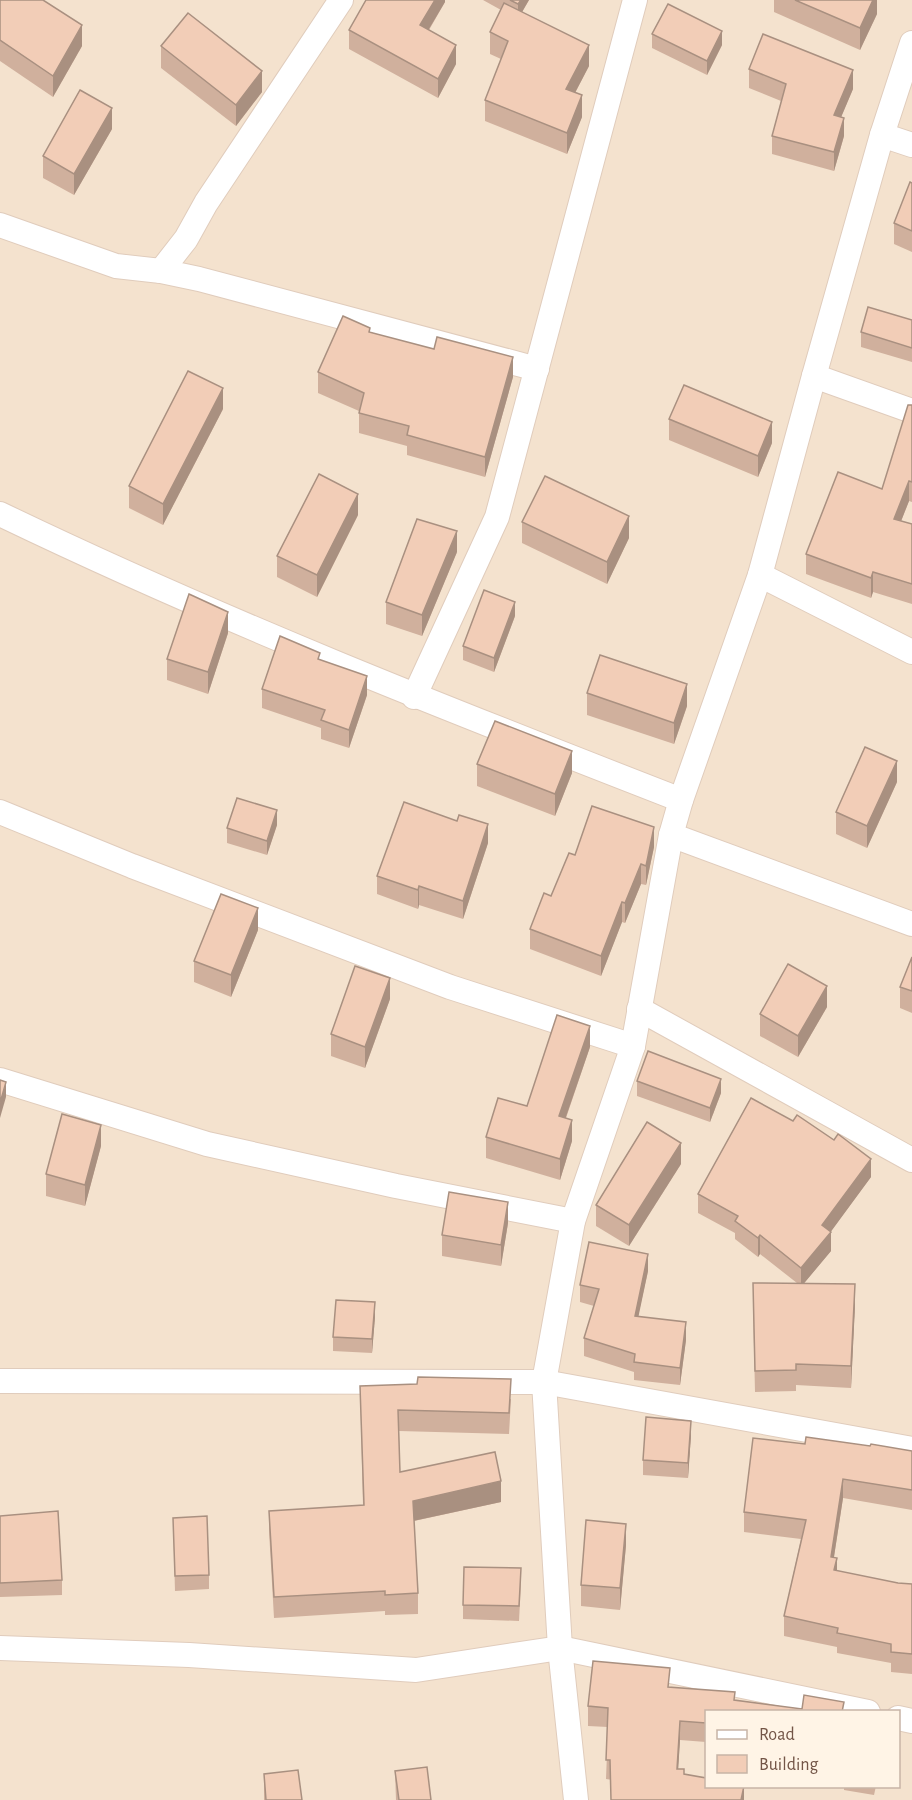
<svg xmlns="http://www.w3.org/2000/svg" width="912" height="1800" viewBox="0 0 912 1800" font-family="'Alegreya Sans',sans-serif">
<rect width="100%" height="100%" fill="#fcf0e0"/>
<!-- residential -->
<path fill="#f4e2ce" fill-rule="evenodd" d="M0 0H912V1800H0ZM706 1712H898V1786H706Z"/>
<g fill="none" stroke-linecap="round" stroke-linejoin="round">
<defs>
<g id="minor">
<polyline points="882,135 912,145"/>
<polyline points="0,225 116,266 161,271 199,279 537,369"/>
<polyline points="161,271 186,239 206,203 341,0"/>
<polyline points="814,376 912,411"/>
<path d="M0 514C222 621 452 711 681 800"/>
<polyline points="760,575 912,652"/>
<polyline points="414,697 497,517 635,0"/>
<polyline points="0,812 132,866 450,987 633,1046"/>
<polyline points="671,835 912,924"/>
<polyline points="639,1009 912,1160"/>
<polyline points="0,1080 207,1144 396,1186 573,1221"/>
<polyline points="0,1381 544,1382 912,1449"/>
<polyline points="0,1648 189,1655 416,1670 560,1648 868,1712"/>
<polyline points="898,1718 912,1721"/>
<polyline points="576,1800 560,1648 544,1382 573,1221 633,1046 671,835 681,800 760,575 814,376 882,135 912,43"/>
</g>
</defs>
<!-- minor casing -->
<use href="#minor" stroke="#e0ccbc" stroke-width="26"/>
<!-- minor -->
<use href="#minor" stroke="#fff" stroke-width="24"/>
</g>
<!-- wall -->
<g fill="#d0b09d">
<polygon points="0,0 82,46 53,97 0,61"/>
<polygon points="445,0 445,2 429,30 456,64 438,98 349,49 349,30"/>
<polygon points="483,0 529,0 522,12 589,66 575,93 582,117 567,154 485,121 485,100 501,59 490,54 490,32 501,10"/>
<polygon points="774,0 877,0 877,14 860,50 774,12"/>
<polygon points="652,34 722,45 707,75 652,48"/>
<polygon points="161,46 262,92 236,126 161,68"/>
<polygon points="749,69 853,89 841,117 844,136 834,171 772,154 772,136 781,101 749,88"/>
<polygon points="112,129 74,195 43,178 43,156"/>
<polygon points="912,183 912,252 894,244 894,223"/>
<polygon points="912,320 912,362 861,347 861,332"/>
<polygon points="370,332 513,377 485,477 407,455 407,446 359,433 359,411 318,393 318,372"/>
<polygon points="912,405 912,502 909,501 901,521 912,524 912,604 873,592 871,598 806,574 806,554 882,489"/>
<polygon points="223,409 163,525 129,508 129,486"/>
<polygon points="669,419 772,443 758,477 669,440"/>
<polygon points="358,515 317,597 277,577 277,556"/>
<polygon points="522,522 629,538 607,584 522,543"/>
<polygon points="457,552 422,636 386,624 386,602"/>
<polygon points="515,616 494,672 463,660 463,646"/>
<polygon points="228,633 208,694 167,680 167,659"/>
<polygon points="320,659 367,695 349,748 321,739 321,728 262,708 262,689"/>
<polygon points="587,693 687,706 674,744 587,715"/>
<polygon points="477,764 572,773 555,816 477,786"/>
<polygon points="897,782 867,848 836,834 836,812"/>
<polygon points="457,821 488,843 463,919 419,905 418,909 377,894 377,876"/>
<polygon points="277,825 267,855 227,843 227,828"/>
<polygon points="654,847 646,885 641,884 625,923 622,922 601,976 530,949 530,929 575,855"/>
<polygon points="258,930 231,997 194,982 194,961"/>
<polygon points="912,957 912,1013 900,1008 900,987"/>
<polygon points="390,999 365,1068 331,1056 331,1034"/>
<polygon points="827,1007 798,1057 760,1036 760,1014"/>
<polygon points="590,1047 566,1118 572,1141 560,1180 486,1158 486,1137 527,1106"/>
<polygon points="637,1081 721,1093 710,1122 637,1096"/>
<polygon points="101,1146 85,1206 46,1196 46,1174"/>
<polygon points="681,1164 629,1246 596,1226 596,1205"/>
<polygon points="871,1177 830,1232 831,1251 803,1284 855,1305 851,1388 796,1385 796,1391 755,1392 753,1305 797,1283 760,1254 758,1257 735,1239 735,1233 698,1213 698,1194"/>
<polygon points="508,1223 501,1266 442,1256 442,1235"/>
<polygon points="648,1271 638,1316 686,1340 680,1385 634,1380 634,1372 584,1356 584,1338 594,1306 580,1302 580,1285"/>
<polygon points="375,1317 372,1353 333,1351 333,1337"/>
<polygon points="360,1386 511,1399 509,1434 399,1431 400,1472 501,1502 414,1521 418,1593 418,1614 385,1615 385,1611 274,1618 269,1531 269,1511 363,1505"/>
<polygon points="691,1435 688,1478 643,1475 643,1460"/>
<polygon points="805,1444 870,1446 912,1451 912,1510 843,1498 834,1557 837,1571 898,1583 912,1584 912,1674 891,1672 891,1663 837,1653 837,1647 784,1636 784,1616 801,1539 744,1532 744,1512"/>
<polygon points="0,1516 62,1580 62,1595 0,1597"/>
<polygon points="173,1518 209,1575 209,1589 175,1591"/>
<polygon points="626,1545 620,1610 581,1606 581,1585"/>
<polygon points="521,1583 519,1621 463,1619 463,1605"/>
<polygon points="670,1687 735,1700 802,1709 844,1712 706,1712 706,1742 680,1740 678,1769 684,1774 744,1800 606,1779 608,1727 588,1726 588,1706"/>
<polygon points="395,1771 431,1800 396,1800"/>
<polygon points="264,1774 302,1800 264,1800"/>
<polygon points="844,1786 876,1786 874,1795 844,1790"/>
</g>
<!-- shaded-wall -->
<g fill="#a99080">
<polygon points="435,0 445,0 445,2 420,44 420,25"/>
<polygon points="521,0 529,0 518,19 518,4"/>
<polygon points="873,0 877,0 877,14 860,50 860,28"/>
<polygon points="82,25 82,46 53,97 53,76"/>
<polygon points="722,31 722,45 707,75 707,61"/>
<polygon points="456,45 456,64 438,98 438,79"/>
<polygon points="589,45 589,66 566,110 566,89"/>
<polygon points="853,70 853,89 834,134 834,115"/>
<polygon points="262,71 262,92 236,126 236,105"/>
<polygon points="582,95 582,117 567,154 567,133"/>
<polygon points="112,108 112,129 74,195 74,174"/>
<polygon points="844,118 844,136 834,171 834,152"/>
<polygon points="513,357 513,377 485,477 485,457"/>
<polygon points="223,388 223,409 163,525 163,504"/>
<polygon points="772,422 772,443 758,477 758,456"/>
<polygon points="909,481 909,501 894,539 894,519"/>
<polygon points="358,494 358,515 317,597 317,575"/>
<polygon points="629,516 629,538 607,584 607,562"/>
<polygon points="457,531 457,552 422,636 422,615"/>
<polygon points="873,572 873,592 871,598 871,578"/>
<polygon points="515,602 515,616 494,672 494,658"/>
<polygon points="228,612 228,633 208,694 208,672"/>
<polygon points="367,676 367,695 349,748 349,730"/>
<polygon points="687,684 687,706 674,744 674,723"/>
<polygon points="572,751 572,773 555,816 555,794"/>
<polygon points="897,761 897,782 867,848 867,826"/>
<polygon points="277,810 277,825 267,855 267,841"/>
<polygon points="488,824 488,843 463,919 463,901"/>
<polygon points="654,827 654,847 646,885 646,866"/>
<polygon points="641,864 641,884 625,923 625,903"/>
<polygon points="419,886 419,905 418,909 418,890"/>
<polygon points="622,902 622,922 601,976 601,956"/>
<polygon points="258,908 258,930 231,997 231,975"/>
<polygon points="390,978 390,999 365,1068 365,1047"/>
<polygon points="827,986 827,1007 798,1057 798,1036"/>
<polygon points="590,1026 590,1047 559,1137 559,1116"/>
<polygon points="721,1079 721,1093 710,1122 710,1108"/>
<polygon points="6,1082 6,1097 0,1118 0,1103"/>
<polygon points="572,1120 572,1141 560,1180 560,1159"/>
<polygon points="101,1125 101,1146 85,1206 85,1185"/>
<polygon points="681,1143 681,1164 629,1246 629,1225"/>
<polygon points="871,1159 871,1177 827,1237 831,1232 831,1251 801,1287 801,1268 822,1225"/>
<polygon points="508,1202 508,1223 501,1266 501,1245"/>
<polygon points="760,1235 760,1254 758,1257 758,1238"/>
<polygon points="648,1254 648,1271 635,1333 635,1316"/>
<polygon points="855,1284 855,1305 851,1388 851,1366"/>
<polygon points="375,1302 375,1317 372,1353 372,1339"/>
<polygon points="686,1322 686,1340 680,1385 680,1368"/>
<polygon points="691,1421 691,1435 688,1478 688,1463"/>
<polygon points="843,1479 843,1498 831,1576 831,1557"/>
<polygon points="501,1481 501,1502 413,1521 413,1501"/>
<polygon points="626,1524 626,1545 620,1610 620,1588"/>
<polygon points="837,1558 837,1577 834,1570"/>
<polygon points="680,1721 680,1740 677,1788 677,1769"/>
<polygon points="744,1786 744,1800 741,1800"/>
</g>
<!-- building -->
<g fill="#f2cdb7" stroke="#a99080" stroke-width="1.5">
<polygon points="0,0 43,0 82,25 53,76 0,40"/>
<polygon points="366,0 435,0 420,25 456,45 438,79 349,30"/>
<polygon points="510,0 521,0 518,4"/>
<polygon points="795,0 873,0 860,28"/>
<polygon points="504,3 589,45 566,89 582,95 567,133 485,100 508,41 490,32"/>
<polygon points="668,4 722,31 707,61 652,34"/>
<polygon points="188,13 262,71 236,105 161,46"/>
<polygon points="763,34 853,70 834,115 844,118 834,152 772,136 786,84 749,69"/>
<polygon points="80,90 112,108 74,174 43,156"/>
<polygon points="910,182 912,183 912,231 894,223"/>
<polygon points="868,307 912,320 912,348 861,332"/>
<polygon points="343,316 370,328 369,332 434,349 437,337 513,357 485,457 407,435 409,426 359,413 364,393 318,372"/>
<polygon points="188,371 223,388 163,504 129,486"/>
<polygon points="684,385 772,422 758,456 669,419"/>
<polygon points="908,405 912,405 912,482 909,481 894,519 912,524 912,584 873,572 871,578 806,554 838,472 882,489"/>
<polygon points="319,474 358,494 317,575 277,556"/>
<polygon points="545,476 629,516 607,562 522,522"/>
<polygon points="417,519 457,531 422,615 386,602"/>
<polygon points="484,590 515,602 494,658 463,646"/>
<polygon points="189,594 228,612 208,672 167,659"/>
<polygon points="280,636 320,653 318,659 367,676 349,730 321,720 325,710 262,689"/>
<polygon points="600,655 687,684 674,723 587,693"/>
<polygon points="495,721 572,751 555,794 477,764"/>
<polygon points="865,747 897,761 867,826 836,812"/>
<polygon points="237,798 277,810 267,841 227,828"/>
<polygon points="404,802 457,821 459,815 488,824 463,901 419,886 418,890 377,876"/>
<polygon points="592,806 654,827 646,866 641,864 625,903 622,902 601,956 530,929 544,893 551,896 569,853 575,855"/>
<polygon points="221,894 258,908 231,975 194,961"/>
<polygon points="912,957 912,991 900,987"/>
<polygon points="788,964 827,986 798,1036 760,1014"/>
<polygon points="355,966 390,978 365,1047 331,1034"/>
<polygon points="557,1015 590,1026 559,1116 572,1120 560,1159 486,1137 498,1098 527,1106"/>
<polygon points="648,1051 721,1079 710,1108 637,1081"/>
<polygon points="0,1080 6,1082 0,1103"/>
<polygon points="751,1098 793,1121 797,1115 834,1140 838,1134 871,1159 822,1225 831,1232 801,1268 760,1235 758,1238 735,1221 738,1216 698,1194"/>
<polygon points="62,1114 101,1125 85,1185 46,1174"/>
<polygon points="647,1122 681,1143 629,1225 596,1205"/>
<polygon points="449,1192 508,1202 501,1245 442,1235"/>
<polygon points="589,1242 648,1254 635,1316 686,1322 680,1368 634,1362 635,1354 584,1338 599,1289 580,1285"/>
<polygon points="753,1283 855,1284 851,1366 796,1364 796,1370 755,1371"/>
<polygon points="336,1300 375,1302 372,1339 333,1337"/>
<polygon points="418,1377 511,1379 509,1413 398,1410 400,1472 495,1452 501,1481 413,1501 418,1593 385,1595 385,1591 274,1597 269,1511 364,1505 360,1386 417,1384"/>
<polygon points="646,1417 691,1421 688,1463 643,1460"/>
<polygon points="806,1437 870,1446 871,1444 912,1451 912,1490 843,1479 831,1557 837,1558 834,1570 898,1583 912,1584 912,1654 891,1652 891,1644 837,1633 838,1628 784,1616 806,1520 744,1512 753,1438 805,1444"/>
<polygon points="58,1511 62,1580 0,1583 0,1516"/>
<polygon points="207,1516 209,1575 175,1576 173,1518"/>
<polygon points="586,1520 626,1524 620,1588 581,1585"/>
<polygon points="464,1567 521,1568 519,1606 463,1605"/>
<polygon points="593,1661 670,1668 668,1687 735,1692 734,1700 802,1709 804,1695 844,1702 842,1712 706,1712 706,1723 680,1721 677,1769 684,1769 684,1774 706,1778 706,1786 744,1786 741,1800 611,1800 610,1760 606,1760 608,1708 588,1706"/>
<polygon points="427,1767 431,1800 399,1800 395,1771"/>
<polygon points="298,1770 302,1800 266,1800 264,1774"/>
</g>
<!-- legend -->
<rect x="705" y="1710" width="195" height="78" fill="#fff4e6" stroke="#c7b4a6" stroke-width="1.5"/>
<rect x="717" y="1730" width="30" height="9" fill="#ffffff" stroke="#c7b4a6" stroke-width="1.5"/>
<text x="759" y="1740" font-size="18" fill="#735547">Road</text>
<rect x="717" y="1755" width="30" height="18" fill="#f2cdb7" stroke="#c7b4a6" stroke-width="1.5"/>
<text x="759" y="1770" font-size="18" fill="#735547">Building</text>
</svg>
